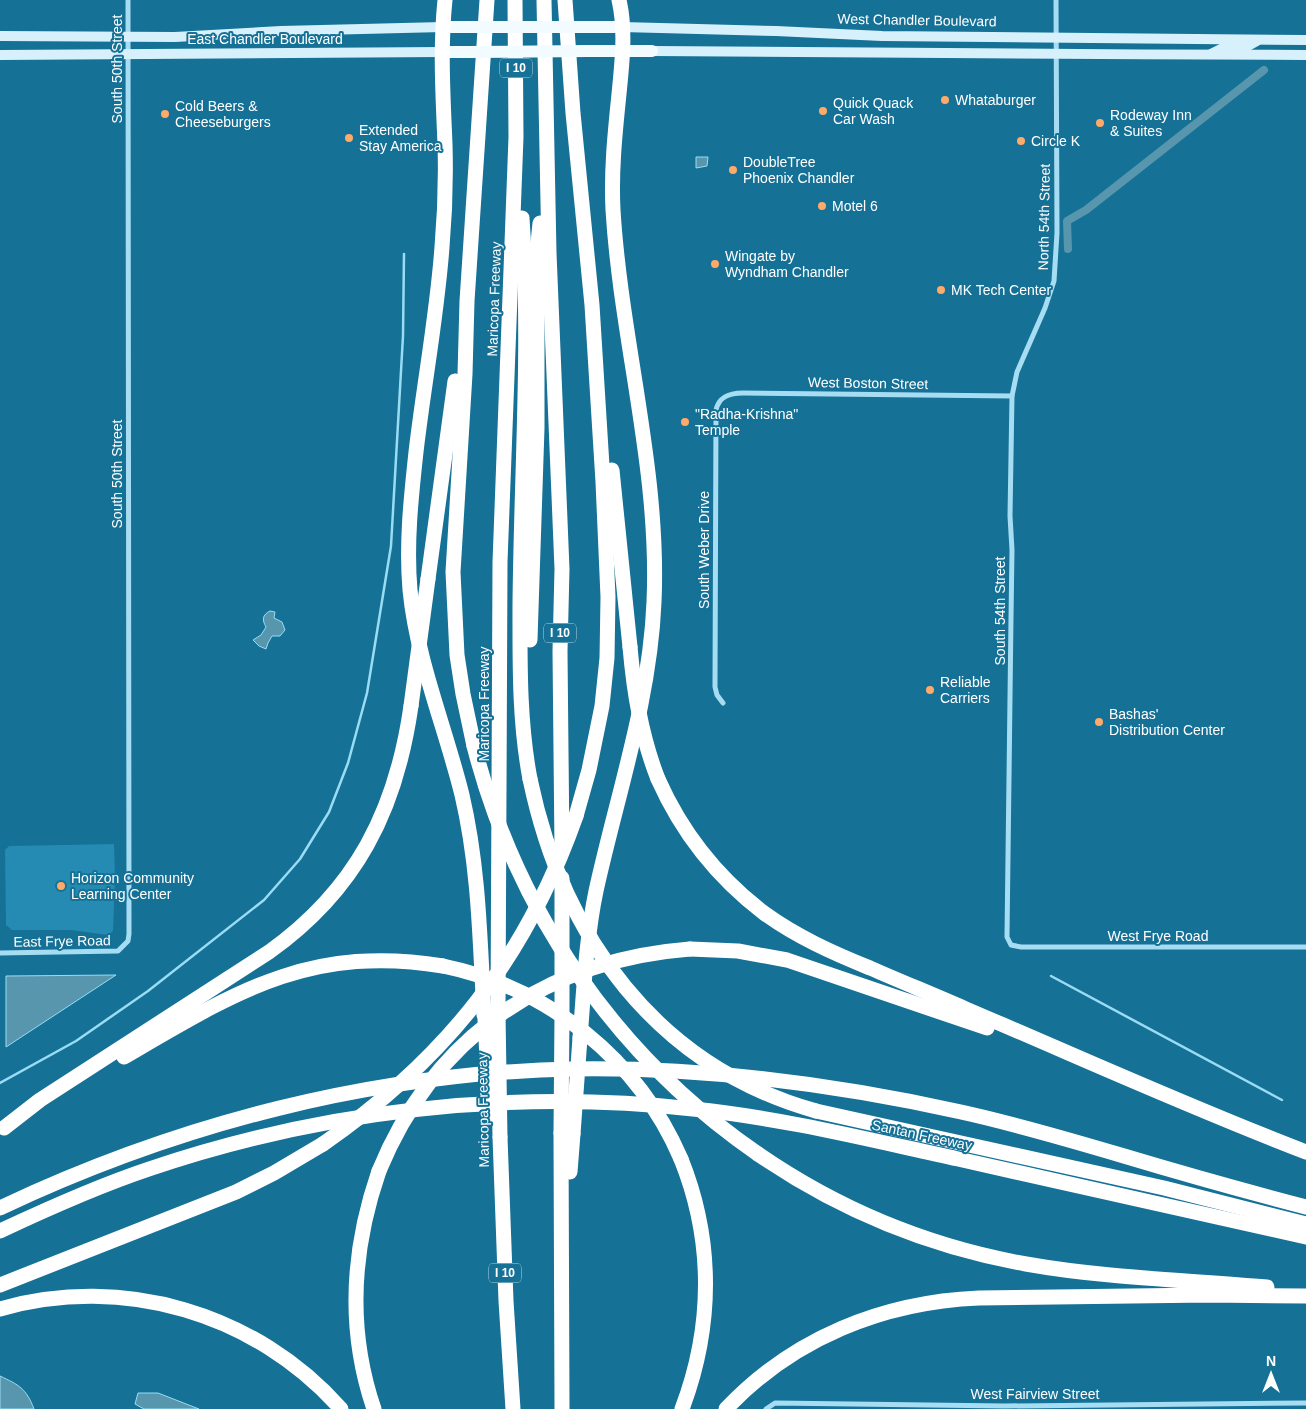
<svg xmlns="http://www.w3.org/2000/svg" width="1306" height="1409" viewBox="0 0 1306 1409" font-family="Helvetica,sans-serif">
<rect width="100%" height="100%" fill="#157196"/>
<!-- green -->
<polygon fill="#258bb3" points="114,844 115,877 113,931 108,935 71,930 12,930 6,925 5,850 9,846"/>
<!-- water -->
<g fill="#5896ae" stroke="#99dcf4">
<polygon points="708,157 707,166 696,168 696,157"/>
<path d="M270 611 275 612 274 618 282 622 285 630 280 636H272L268 643 266 649 259 646 253 640 261 635 266 627C262 620 262 615 270 611Z"/>
<polygon points="116,975 6,1047 6,976"/>
<path d="M0 1376C19 1385 26 1388 34 1409H0Z"/>
<polygon points="138,1393 158,1393 199,1409 144,1409 135,1404"/>
</g>
<g fill="none" stroke-linecap="round" stroke-linejoin="round">
<!-- stream -->
<g stroke="#99dcf4" stroke-width="2.5">
<polyline points="1051,976 1282,1100"/>
<polyline points="0,1083 76,1041 148,991 264,900 300,859 329,812 348,763 367,693 391,546 403,336 404,254"/>
</g>
<!-- canal -->
<polyline stroke="#5896ae" stroke-width="8" points="1068,249 1067,221 1086,210 1264,70"/>
<!-- street -->
<g stroke="#a7ddf2" stroke-width="5">
<polyline points="1056,0 1057,233 1054,281 1045,308 1017,372 1012,396 1010,516 1012,550 1011,618 1007,937 1011,945 1021,947 1306,947"/>
<path d="M723 703 717 695 715 687 716 410C719 396 730 393 743 393L1012 396"/>
<polyline points="0,953 118,951 128,941 129,934 128,0"/>
<polyline points="766,1409 775,1403 1005,1406 1306,1403"/>
</g>
<!-- secondary -->
<g stroke="#d6f1fc" stroke-width="10">
<polyline points="622,27 776,31 882,36 1306,40"/>
<polyline points="0,36 175,37 281,31 443,27"/>
<path d="M652 51C870 54 1088 54 1306 55"/>
<polyline points="1211,54 1225,47 1248,46 1257,41"/>
<polyline points="0,55 442,52"/>
</g>
<!-- primary -->
<g stroke="#f2fbff" stroke-width="12">
<polyline points="443,27 467,27"/>
<polyline points="587,27 622,27"/>
<polyline points="587,51 652,51"/>
<polyline points="442,52 467,52"/>
</g>
<!-- highway -->
<g stroke="#fff" stroke-width="15">
<path d="M445 0C440 48 443 96 445 144 446 178 445 213 442 247 437 316 424 383 416 452 411 498 406 544 410 590 417 661 445 726 462 795 479 867 480 941 484 1015"/>
<polyline points="544,0 549,253 562,569 560,651 562,850"/>
<polyline points="565,0 573,113 592,305 603,482 608,597 607,658 602,706 589,770 576,816"/>
<path d="M522 218C531 347 521 476 520 605 520 663 519 721 530 779"/>
<polyline points="612,470 630,647"/>
<polyline points="428,579 455,381"/>
<polyline points="530,640 537,428 537,253 540,223"/>
<polyline points="474,746 463,694 457,655 453,572 465,374 467,301 487,0"/>
<path d="M658 779C682 833 718 878 764 913 797 937 833 953 870 968 902 982 934 995 966 1009 1079 1057 1191 1108 1306 1152"/>
<polyline points="690,949 738,951 787,960 987,1028"/>
<polyline points="498,1014 500,562 516,137 515,0"/>
<polyline points="562,1014 562,878"/>
<path d="M580 1038C584 989 586 939 596 891 617 795 650 701 654 602 660 470 621 341 613 210 611 171 615 133 619 94 622 63 626 30 619 0"/>
<path d="M124 1057C234 993 309 944 443 966"/>
<polyline points="816,1111 1164,1188 1306,1224"/>
<path d="M4 1128 40 1100 269 952C356 890 396 811 411 706"/>
<polyline points="561,1133 562,1409"/>
<polyline points="500,1137 506,1301 513,1409"/>
<path d="M758 1154C838 1209 930 1247 1026 1264 1105 1278 1187 1280 1267 1287"/>
<path d="M681 1159C714 1241 713 1327 682 1409"/>
<polyline points="570,1172 573,1134"/>
<path d="M0 1208C180 1123 374 1073 573 1069 703 1067 834 1084 961 1112 1016 1124 1070 1140 1124 1156 1184 1174 1245 1191 1306 1207"/>
<path d="M0 1231C49 1208 98 1186 149 1169 323 1110 511 1089 693 1109 783 1118 870 1140 958 1159 1074 1185 1190 1211 1306 1237"/>
<polyline points="0,1285 236,1192 274,1173 323,1144"/>
<path d="M0 1309C123 1274 256 1313 341 1409"/>
<path d="M374 1409C347 1330 352 1249 379 1171"/>
<path d="M726 1409C793 1338 883 1302 979 1298L1209 1295 1306 1296"/>
</g>
<!-- primary-bridge -->
<g stroke="#f2fbff" stroke-width="12">
<polyline points="467,27 587,27"/>
<polyline points="467,52 587,51"/>
</g>
<!-- highway-bridge -->
<g stroke="#fff" stroke-width="15">
<path d="M630 647C634 693 641 736 658 779"/>
<polyline points="411,706 428,579"/>
<path d="M474 746C517 913 617 1057 758 1154"/>
<path d="M530 779C563 937 656 1066 816 1111"/>
<path d="M443 966C549 988 638 1059 681 1159"/>
<polyline points="498,1014 500,1137"/>
<polyline points="485,1019 490,1118"/>
<polyline points="561,1133 562,1014"/>
<polyline points="573,1134 580,1038"/>
<path d="M323 1144C446 1059 526 958 576 816"/>
<path d="M379 1171C434 1037 546 960 690 949"/>
</g>
</g>
<!-- markers -->
<g fill="#ffaa68" stroke="#157196" stroke-width="2">
<circle cx="945" cy="100" r="5"/>
<circle cx="823" cy="111" r="5"/>
<circle cx="165" cy="114" r="5"/>
<circle cx="1100" cy="123" r="5"/>
<circle cx="349" cy="138" r="5"/>
<circle cx="1021" cy="141" r="5"/>
<circle cx="733" cy="170" r="5"/>
<circle cx="822" cy="206" r="5"/>
<circle cx="715" cy="264" r="5"/>
<circle cx="941" cy="290" r="5"/>
<circle cx="685" cy="422" r="5"/>
<circle cx="930" cy="690" r="5"/>
<circle cx="1099" cy="722" r="5"/>
<circle cx="61" cy="886" r="5"/>
</g>
<g text-anchor="middle" stroke-width="4" stroke-linejoin="round" paint-order="stroke">
<!-- shield labels -->
<g fill="#157196" stroke="#b9d4e0" stroke-width="1">
<rect x="500" y="58.5" width="32" height="19" rx="4"/>
<rect x="544" y="623.5" width="32" height="19" rx="4"/>
<rect x="489" y="1263.5" width="32" height="19" rx="4"/>
</g>
<g font-size="12" font-weight="bold" fill="#fff">
<text x="516" y="72">I 10</text>
<text x="560" y="637">I 10</text>
<text x="505" y="1277">I 10</text>
</g>
<!-- street labels -->
<g font-size="14" fill="#fff" stroke="#157196">
<text transform="translate(917 20) rotate(1)" y="5">West Chandler Boulevard</text>
<text x="265" y="44">East Chandler Boulevard</text>
<text transform="translate(117 69) rotate(-90)" y="5">South 50th Street</text>
<text transform="translate(1044 217) rotate(-89)" y="5">North 54th Street</text>
<text transform="translate(494 299) rotate(-88)" y="5">Maricopa Freeway</text>
<text transform="translate(868 383) rotate(1)" y="5">West Boston Street</text>
<text transform="translate(117 474) rotate(-90)" y="5">South 50th Street</text>
<text transform="translate(704 550) rotate(-90)" y="5">South Weber Drive</text>
<text transform="translate(1000 611) rotate(-90)" y="5">South 54th Street</text>
<text transform="translate(484 704) rotate(-90)" y="5">Maricopa Freeway</text>
<text x="1158" y="941">West Frye Road</text>
<text transform="translate(62 941) rotate(-1)" y="5">East Frye Road</text>
<text transform="translate(483 1110) rotate(-91)" y="5">Maricopa Freeway</text>
<text transform="translate(922 1135) rotate(12)" y="5">Santan Freeway</text>
<text x="1035" y="1399">West Fairview Street</text>
</g>
<!-- poi labels -->
<g font-size="14" fill="#fff" stroke="#157196" text-anchor="start">
<text x="955" y="105">Whataburger</text>
<text x="833" y="108">Quick Quack<tspan x="833" dy="16">Car Wash</tspan></text>
<text x="175" y="111">Cold Beers &amp;<tspan x="175" dy="16">Cheeseburgers</tspan></text>
<text x="1110" y="120">Rodeway Inn<tspan x="1110" dy="16">&amp; Suites</tspan></text>
<text x="359" y="135">Extended<tspan x="359" dy="16">Stay America</tspan></text>
<text x="1031" y="146">Circle K</text>
<text x="743" y="167">DoubleTree<tspan x="743" dy="16">Phoenix Chandler</tspan></text>
<text x="832" y="211">Motel 6</text>
<text x="725" y="261">Wingate by<tspan x="725" dy="16">Wyndham Chandler</tspan></text>
<text x="951" y="295">MK Tech Center</text>
<text x="695" y="419">"Radha-Krishna"<tspan x="695" dy="16">Temple</tspan></text>
<text x="940" y="687">Reliable<tspan x="940" dy="16">Carriers</tspan></text>
<text x="1109" y="719">Bashas'<tspan x="1109" dy="16">Distribution Center</tspan></text>
<text x="71" y="883">Horizon Community<tspan x="71" dy="16">Learning Center</tspan></text>
</g>
</g>
<!-- north arrow -->
<g transform="translate(1271 1374)" stroke="#157196" stroke-width="4" paint-order="stroke">
<path d="M0-4L9 19L0 12L-9 19Z" fill="#ffffff"/>
<text y="-8" font-size="14" font-weight="bold" text-anchor="middle" fill="#ffffff">N</text>
</g>
</svg>
